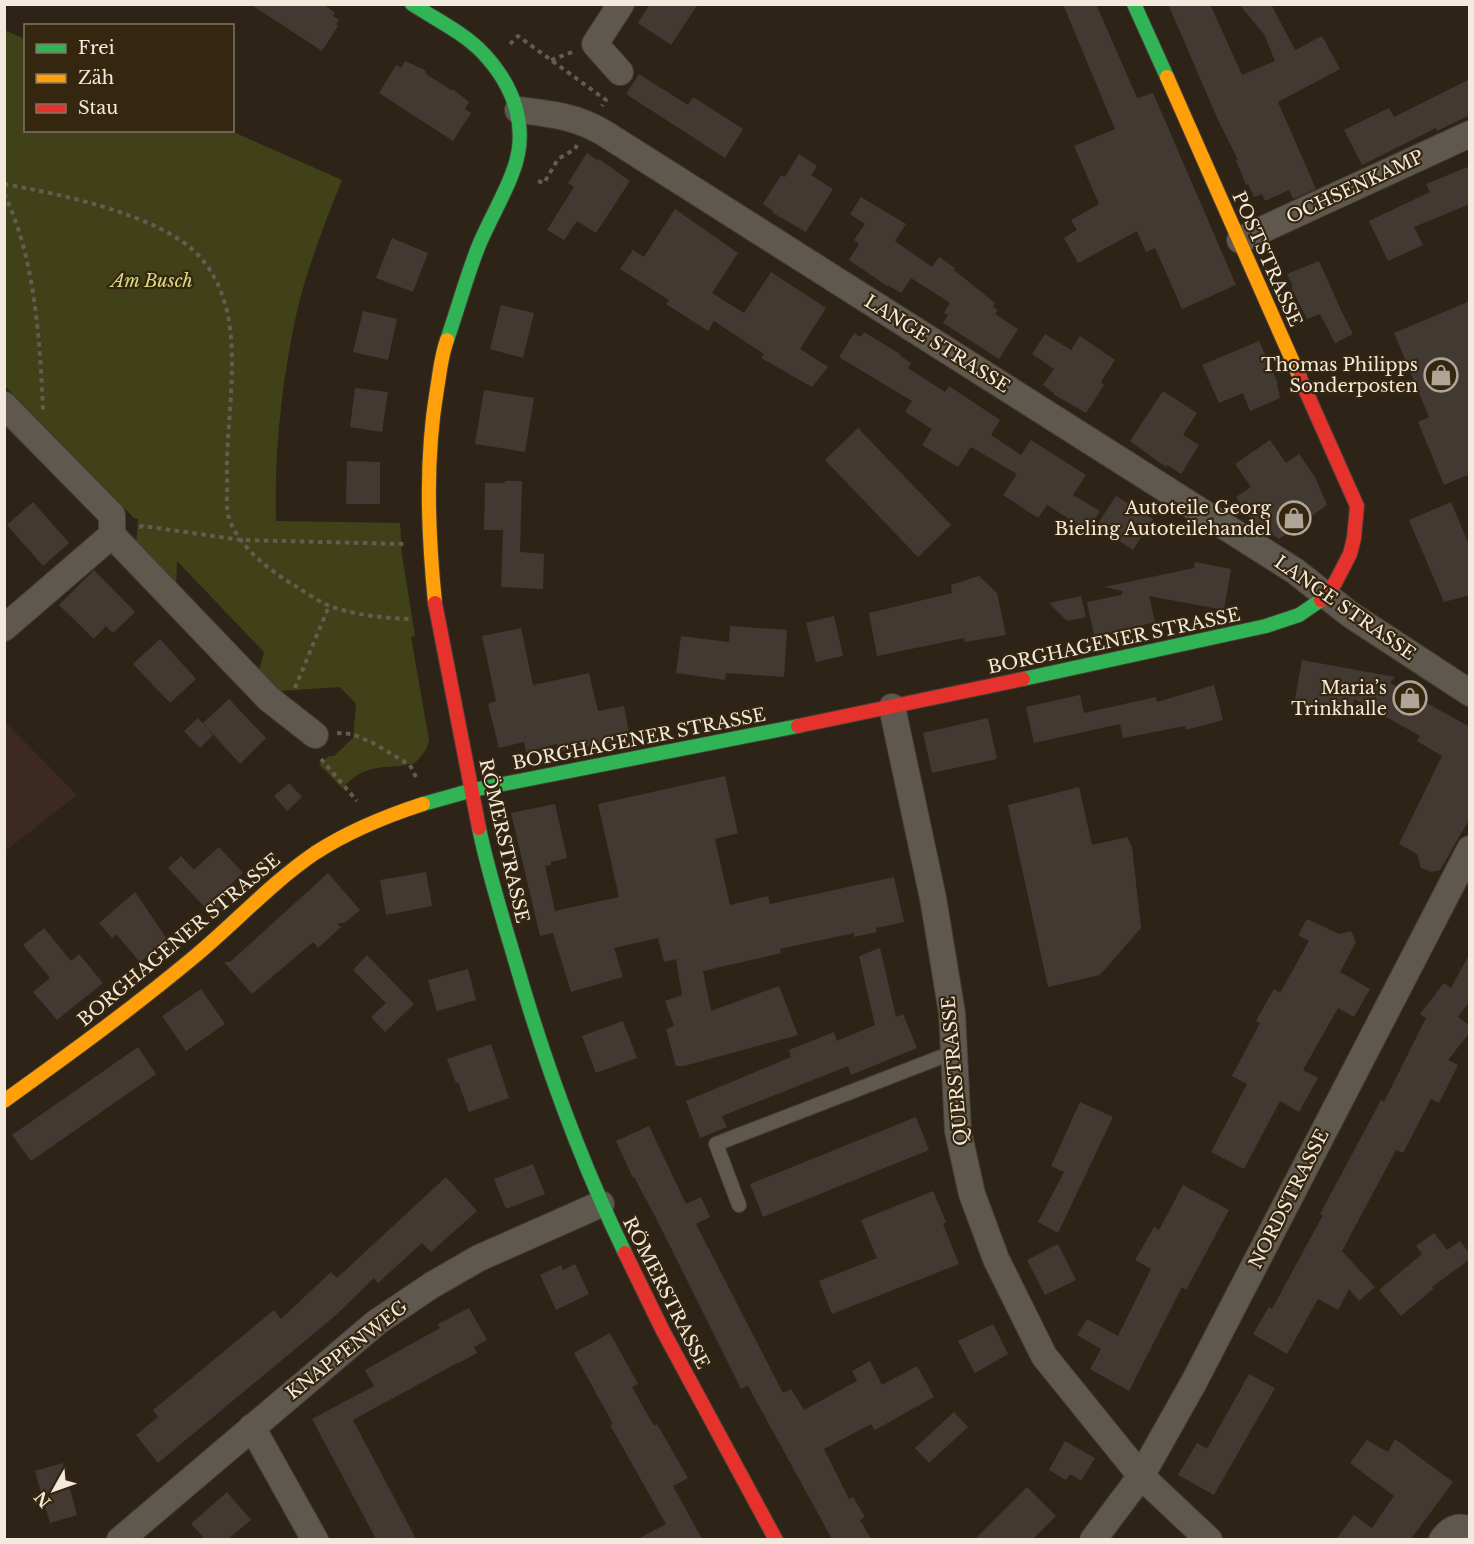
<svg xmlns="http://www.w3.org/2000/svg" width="1474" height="1544" viewBox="0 0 1474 1544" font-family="'Libre Baskerville',serif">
<rect width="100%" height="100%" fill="#2d2417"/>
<!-- education -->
<polygon fill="#3c2a22" points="5,722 77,795 5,851"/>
<!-- park -->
<path fill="#414119" d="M4 30 25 39 26 130 231 131 342 180C325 222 308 266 297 311 282 379 274 451 276 521L400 523 402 555 415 636 411 637 429 740 426 750 415 763C383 771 369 760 342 788L319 764 329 756H334L353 738 356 704 340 687 279 691 259 671 264 652 177 561 176 584 136 545 138 519 134 518 5 386Z"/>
<!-- building -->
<g fill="#433933">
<polygon points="250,4 323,4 335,13 333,16 339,20 336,24 338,26 322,51"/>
<polygon points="650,4 698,4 671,45 638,23"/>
<polygon points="1063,4 1096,4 1137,98 1153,93 1236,285 1182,309 1155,248 1146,252 1137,231 1078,263 1064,238 1077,230 1071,220 1099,204 1074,146 1115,129"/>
<polygon points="1168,4 1210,4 1242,75 1275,61 1264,34 1239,4 1271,4 1295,50 1322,36 1340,69 1278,102 1316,189 1293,199 1289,190 1265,201 1262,194 1254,197 1248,184 1246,185 1236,160 1238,160 1218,120"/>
<polygon points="405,61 425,70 426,74 451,90 454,90 469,102 465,109 471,113 453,141 379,93 396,65 401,68"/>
<polygon points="639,74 688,105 693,97 743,129 725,158 626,94"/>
<polygon points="1470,79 1470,115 1437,131 1436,128 1362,165 1344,130 1389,108 1394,117"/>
<polygon points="587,153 598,161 599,159 630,181 596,233 577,221 564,240 547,230 574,187 568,183"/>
<polygon points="799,154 817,166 811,175 833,189 806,232 773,213 774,212 763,204 781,175 785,177"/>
<polygon points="1470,166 1470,204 1414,227 1423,245 1388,261 1369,221 1430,192 1426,184"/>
<polygon points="861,197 906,224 895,241 932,267 939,257 955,268 954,270 995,303 993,307 998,310 995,314 1018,329 999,359 943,323 948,315 944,313 950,303 911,278 901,293 888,285 887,286 849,260 859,244 854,240 865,224 850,214"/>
<polygon points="675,209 738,253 712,293 744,313 771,272 826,308 800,349 828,367 812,387 761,358 764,354 714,321 708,331 666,304 669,300 620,269 633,250 644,257"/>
<polygon points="392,238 428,253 413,292 376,278"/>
<polygon points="1319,261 1341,310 1353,334 1335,343 1320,314 1307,319 1291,287 1293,287 1287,274"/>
<polygon points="1470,301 1470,474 1444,485 1418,422 1429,417 1394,333"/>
<polygon points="501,305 534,313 523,358 490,349"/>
<polygon points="363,311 397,319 388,360 353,352"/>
<polygon points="864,332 900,354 899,355 911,363 908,368 945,392 949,386 1000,420 991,435 1021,455 1031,440 1086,475 1073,495 1100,511 1088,531 1047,505 1038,518 1003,495 1017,474 971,447 958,467 922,445 932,429 905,412 912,401 839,357 854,333 861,337"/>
<polygon points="1045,334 1071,350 1080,336 1115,360 1101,382 1104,385 1086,413 1053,394 1054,393 1043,385 1054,369 1032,354"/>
<polygon points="1259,341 1278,383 1277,383 1280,398 1250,411 1243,393 1219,403 1202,365"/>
<polygon points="355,388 388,392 382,432 350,427"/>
<polygon points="484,390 534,398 525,452 475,444"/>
<polygon points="1163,391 1197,413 1183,435 1199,445 1181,474 1168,465 1166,467 1130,441"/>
<polygon points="858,428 951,525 918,557 825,460"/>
<polygon points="1270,440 1286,463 1299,454 1315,477 1327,505 1279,539 1254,523 1236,497 1251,487 1235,464"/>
<polygon points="347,461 380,462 380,504 346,504"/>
<polygon points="505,481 522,481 520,552 544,554 543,589 501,587 503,530 484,530 485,483 505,483"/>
<polygon points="1116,496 1153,519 1133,550 1096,526"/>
<polygon points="33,502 69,543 43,566 7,525"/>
<polygon points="1451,502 1470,547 1470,595 1444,602 1409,520"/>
<polygon points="1195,562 1231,569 1224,610 1149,596 1155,622 1110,634 1110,632 1094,635 1087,602 1121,595 1123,591 1104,587 1194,568"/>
<polygon points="94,570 135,612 113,633 106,626 94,639 59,605"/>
<polygon points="979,576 997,593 1006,635 965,642 964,638 877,656 869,613 952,593 951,585"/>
<polygon points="1081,596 1086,617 1067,621 1049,603"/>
<polygon points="834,616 843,656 816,662 806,623"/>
<polygon points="730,626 787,630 784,677 726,673 725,680 676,673 681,636 729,642"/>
<polygon points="521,628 533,685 589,673 598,711 624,706 630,738 558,752 557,744 526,752 524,742 499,748 488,704 496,701 482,636"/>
<polygon points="160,639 196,679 170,703 133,664"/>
<polygon points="1302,660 1395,677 1390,683 1470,727 1470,818 1440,870 1432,872 1421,868 1417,854 1399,844 1442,756 1417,741 1420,736 1354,699 1351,715 1294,704"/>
<polygon points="1214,685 1223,720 1186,730 1185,726 1123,738 1120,724 1034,743 1026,707 1080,695 1084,713 1156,697 1157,702"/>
<polygon points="229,699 266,738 240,764 203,723"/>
<polygon points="198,718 213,735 200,748 184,731"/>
<polygon points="988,718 997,759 932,773 923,733"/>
<polygon points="725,776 738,833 715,839 730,905 768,896 770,904 894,877 904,922 876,928 877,932 854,937 854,933 780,949 781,953 703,971 711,1011 779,986 798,1035 684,1066 676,1066 666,1029 674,1026 665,1001 682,995 676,959 664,962 658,938 614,948 623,977 571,992 553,933 540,936 511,813 555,804 567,858 551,862 551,865 545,866 555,911 619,897 598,804"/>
<polygon points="289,783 302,797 287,811 274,796"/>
<polygon points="1079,787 1092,845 1127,837 1132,847 1141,928 1100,975 1048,987 1008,805"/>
<polygon points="219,847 243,873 218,896 224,903 212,915 168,868 181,856 194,870"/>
<polygon points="426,872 432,906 386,915 380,880"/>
<polygon points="328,873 360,910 346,922 337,924 341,927 318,948 313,942 252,994 224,962 230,962"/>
<polygon points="135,892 167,939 140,962 116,934 112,938 99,923"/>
<polygon points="1307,919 1339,934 1351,931 1356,942 1340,972 1370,989 1354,1017 1338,1008 1303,1070 1318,1078 1299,1112 1280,1101 1244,1169 1211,1152 1247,1084 1232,1076 1260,1023 1256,1021 1274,989 1280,993 1309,941 1298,935"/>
<polygon points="44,928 71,961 79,954 103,983 57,1020 33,992 50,978 23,945"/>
<polygon points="880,948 896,1017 903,1014 917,1048 851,1075 848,1066 722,1116 727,1127 700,1138 686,1101 791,1057 789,1050 834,1032 837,1041 875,1025 859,956"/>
<polygon points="1470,953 1470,1001 1458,1017 1470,1026 1470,1032 1448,1060 1458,1065 1439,1103 1431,1099 1403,1153 1396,1150 1342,1251 1375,1287 1359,1301 1349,1289 1338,1310 1318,1299 1287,1354 1253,1334 1269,1307 1272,1309 1323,1215 1320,1214 1381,1100 1384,1102 1426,1018 1420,1014 1444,983 1451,988"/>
<polygon points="367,955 414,1004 385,1032 371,1017 386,1003 353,970"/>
<polygon points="468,969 476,1000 437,1011 428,980"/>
<polygon points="201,989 225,1024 186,1051 162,1016"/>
<polygon points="623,1021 637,1058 596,1073 582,1036"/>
<polygon points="491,1044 509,1098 469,1112 458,1082 456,1083 447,1059"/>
<polygon points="138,1047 156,1074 31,1161 12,1135"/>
<polygon points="1080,1102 1113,1117 1058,1233 1038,1222 1064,1172 1051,1166"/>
<polygon points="916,1117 929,1150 763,1217 750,1184"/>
<polygon points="649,1126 686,1204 701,1197 710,1217 696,1224 783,1393 791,1389 804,1410 857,1381 852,1371 870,1361 882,1385 917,1366 934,1397 875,1430 871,1424 824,1449 849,1499 853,1497 865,1517 860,1520 871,1539 832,1539 748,1386 741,1389 656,1218 634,1177 633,1178 616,1141"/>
<polygon points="533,1164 545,1194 506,1209 494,1179"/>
<polygon points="446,1177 477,1211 431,1252 422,1243 378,1283 374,1278 336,1315 158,1463 136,1435 158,1417 153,1410 274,1310 281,1319 331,1272 337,1278"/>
<polygon points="1183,1185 1229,1210 1186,1290 1182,1287 1129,1391 1090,1369 1101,1349 1077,1335 1087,1319 1118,1336 1151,1269 1135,1260 1154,1227 1159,1230"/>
<polygon points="933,1191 946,1222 943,1224 959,1264 832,1314 819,1281 877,1258 861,1220"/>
<polygon points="1434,1233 1447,1250 1460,1241 1470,1254 1470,1259 1432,1287 1434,1288 1401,1316 1379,1290 1422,1254 1416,1246"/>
<polygon points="1058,1244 1076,1280 1045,1295 1027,1260"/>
<polygon points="575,1264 589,1294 556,1310 540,1275 561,1265 563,1270"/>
<polygon points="469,1308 487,1340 474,1347 477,1353 459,1363 459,1362 353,1420 416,1539 376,1539 312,1419 374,1386 365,1370 440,1328 438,1324"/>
<polygon points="993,1324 1008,1354 975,1373 958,1341"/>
<polygon points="610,1333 638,1384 632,1387 654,1426 657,1424 688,1478 673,1486 702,1539 638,1539 666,1524 610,1425 613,1424 574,1353"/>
<polygon points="1249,1374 1275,1388 1214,1495 1178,1475 1197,1443 1207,1449"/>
<polygon points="954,1412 968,1427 929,1463 915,1448"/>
<polygon points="1395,1439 1453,1482 1411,1539 1336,1539 1354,1515 1372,1528 1394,1496 1350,1463 1367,1440 1388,1452"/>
<polygon points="1065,1441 1095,1458 1081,1481 1070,1474 1066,1480 1049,1470"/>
<polygon points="63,1463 77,1515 50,1523 35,1471"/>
<polygon points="1027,1487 1056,1516 1033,1539 975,1539"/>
<polygon points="227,1492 251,1520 228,1539 205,1539 191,1524"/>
</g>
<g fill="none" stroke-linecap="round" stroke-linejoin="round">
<defs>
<polyline id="lane" points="739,1205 716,1144 954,1052"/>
<g id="street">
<polyline points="620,72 595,44 621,4"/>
<path d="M518 110C551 114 575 116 604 133L1295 571 1351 615 1470 693"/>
<polyline points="1240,240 1470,134"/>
<polyline points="4,405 112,515 112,535 269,699 315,735"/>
<polyline points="4,628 112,535"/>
<polyline points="892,707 933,898 952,1013 958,1131 972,1194 996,1259 1044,1356 1141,1476 1209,1540"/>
<polyline points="252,1427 315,1540"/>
<polyline points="120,1540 377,1322 432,1285 479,1258 601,1204"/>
<polyline points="1093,1540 1141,1476 1194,1382 1470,849"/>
<path d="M1442 1540C1449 1530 1459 1523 1470 1531"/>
</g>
<g id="fast">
<path d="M412 4C435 19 464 33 483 53 515 87 530 130 512 174 503 198 489 221 479 245 467 275 458 308 447 340"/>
<polyline points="1134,4 1167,77"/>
<polyline points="1023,679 1266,626 1299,615 1321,600"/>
<polyline points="423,804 473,790 798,726"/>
<path d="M479 828C488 872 502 916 515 960 544 1061 579 1158 625 1253"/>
</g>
<g id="slow">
<polyline points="1167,77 1300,378"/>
<path d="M435 603C428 532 425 460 437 389 440 372 441 356 447 340"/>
<path d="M4 1101C68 1055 133 1008 194 957 235 923 271 883 315 853 349 831 386 816 423 804"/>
</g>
<g id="jam">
<polyline points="1300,378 1357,506 1354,538 1350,554 1335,583 1321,600"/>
<polyline points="435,603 479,828"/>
<polyline points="798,726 1023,679"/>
<polyline points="625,1253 663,1331 776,1540"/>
</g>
</defs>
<!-- lane casing -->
<use href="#lane" stroke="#453e34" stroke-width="16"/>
<!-- street casing -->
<use href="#street" stroke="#453e34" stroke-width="28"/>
<!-- fast casing -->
<use href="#fast" stroke="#453e34" stroke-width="16"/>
<!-- slow casing -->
<use href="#slow" stroke="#453e34" stroke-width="16"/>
<!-- jam casing -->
<use href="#jam" stroke="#453e34" stroke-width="16"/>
<!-- path -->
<g stroke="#625c53" stroke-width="4" stroke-dasharray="4.5 4.5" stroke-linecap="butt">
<polyline points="510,44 518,36 606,100 602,106"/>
<polyline points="551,60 575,51"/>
<polyline points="538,181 544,183 558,159 575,149 577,145"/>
<path d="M4 184C59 194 159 214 198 255 252 312 225 406 227 478 228 490 225 507 229 518 237 545 271 572 294 585 305 592 317 601 330 606 354 615 384 618 410 619"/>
<path d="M4 194C35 256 40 341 43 410"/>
<polyline points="139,527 143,526 241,540 404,544"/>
<polyline points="295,688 329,606"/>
<polyline points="337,733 352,734 373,743 410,765 416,777"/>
<polyline points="321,759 357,801"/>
</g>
<!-- lane -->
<use href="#lane" stroke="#5f584e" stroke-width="14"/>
<!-- street -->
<use href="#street" stroke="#5f584e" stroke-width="26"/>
<!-- fast -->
<use href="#fast" stroke="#30b455" stroke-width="14"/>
<!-- slow -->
<use href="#slow" stroke="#ff9f0a" stroke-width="14"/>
<!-- jam -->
<use href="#jam" stroke="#e5322d" stroke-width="14"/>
</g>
<!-- icons -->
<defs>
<symbol id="shop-ring" viewBox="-11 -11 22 22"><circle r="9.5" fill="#35260f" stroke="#aea497" stroke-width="1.5"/><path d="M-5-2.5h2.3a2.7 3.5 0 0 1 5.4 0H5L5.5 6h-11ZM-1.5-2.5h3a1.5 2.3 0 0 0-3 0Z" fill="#aea497"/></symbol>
</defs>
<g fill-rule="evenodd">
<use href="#shop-ring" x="1422" y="356" width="38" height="38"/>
<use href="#shop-ring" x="1275" y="499" width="38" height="38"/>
<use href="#shop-ring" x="1391" y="679" width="38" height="38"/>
</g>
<g text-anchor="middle" stroke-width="4.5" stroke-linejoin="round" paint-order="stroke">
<!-- street labels -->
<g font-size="18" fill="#f3e9dc" stroke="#35260f">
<text transform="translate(1355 187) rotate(-25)" y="6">OCHSENKAMP</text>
<text transform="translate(1267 259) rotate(66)" y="6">POSTSTRASSE</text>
<text transform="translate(937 344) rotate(32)" y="6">LANGE STRASSE</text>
<text transform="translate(1345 608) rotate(35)" y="6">LANGE STRASSE</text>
<text transform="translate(1114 641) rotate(-12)" y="6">BORGHAGENER STRASSE</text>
<text transform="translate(639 739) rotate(-11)" y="6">BORGHAGENER STRASSE</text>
<text transform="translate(504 841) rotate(77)" y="6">RÖMERSTRASSE</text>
<text transform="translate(179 940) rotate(-40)" y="6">BORGHAGENER STRASSE</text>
<text transform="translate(955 1071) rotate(-95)" y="6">QUERSTRASSE</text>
<text transform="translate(1289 1199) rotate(-63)" y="6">NORDSTRASSE</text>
<text transform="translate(666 1293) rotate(63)" y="6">RÖMERSTRASSE</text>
<text transform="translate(347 1350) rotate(-38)" y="6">KNAPPENWEG</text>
</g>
<!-- park labels -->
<g font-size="18" font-style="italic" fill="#d6db84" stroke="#35260f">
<text x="152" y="287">Am Busch</text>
</g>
<!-- poi labels -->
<g font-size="18" fill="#f3e9dc" stroke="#35260f" text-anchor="end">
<text x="1418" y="371">Thomas Philipps<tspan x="1418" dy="21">Sonderposten</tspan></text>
<text x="1271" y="514">Autoteile Georg<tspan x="1271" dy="21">Bieling Autoteilehandel</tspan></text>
<text x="1387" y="694">Maria’s<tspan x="1387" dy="21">Trinkhalle</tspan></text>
</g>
</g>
<!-- border -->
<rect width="1474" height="1544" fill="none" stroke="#f3e9dc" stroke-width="12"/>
<!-- legend -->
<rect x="24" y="24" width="210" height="108" fill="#35260f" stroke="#817461" stroke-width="1.5"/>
<rect x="36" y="44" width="30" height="9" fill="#30b455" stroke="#817461" stroke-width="1.5"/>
<text x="78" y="54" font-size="18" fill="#f3e9dc">Frei</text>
<rect x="36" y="74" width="30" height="9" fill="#ff9f0a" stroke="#817461" stroke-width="1.5"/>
<text x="78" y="84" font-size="18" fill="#f3e9dc">Zäh</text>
<rect x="36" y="104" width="30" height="9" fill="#e5322d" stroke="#817461" stroke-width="1.5"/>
<text x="78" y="114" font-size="18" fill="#f3e9dc">Stau</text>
<!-- north arrow -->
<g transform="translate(54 1490) rotate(230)" stroke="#35260f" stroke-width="4.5" paint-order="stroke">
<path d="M0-4.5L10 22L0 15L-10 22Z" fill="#f3e9dc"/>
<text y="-9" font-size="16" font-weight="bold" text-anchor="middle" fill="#f3e9dc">N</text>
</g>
</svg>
